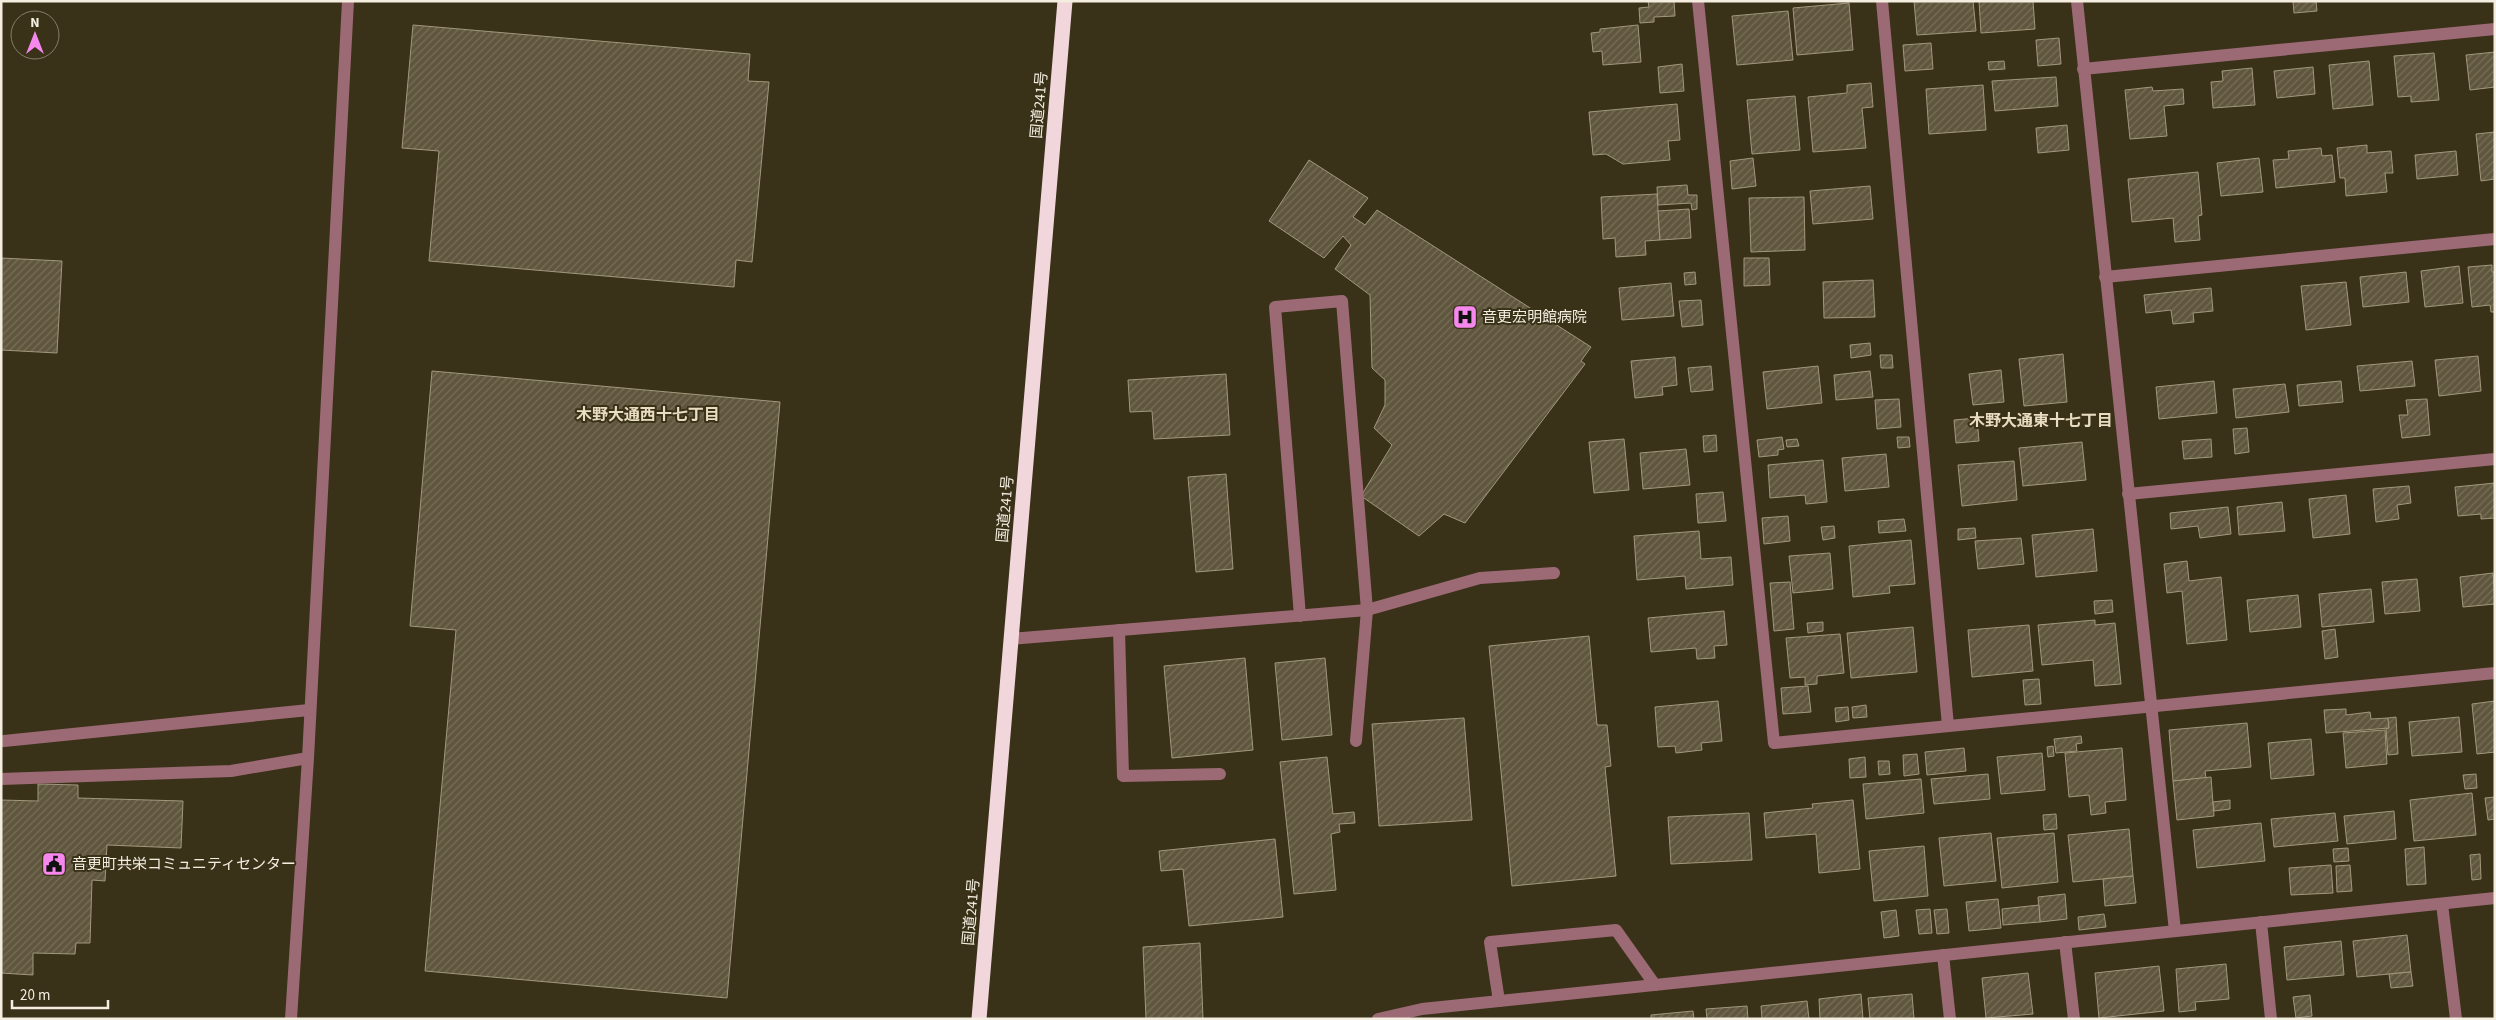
<svg xmlns="http://www.w3.org/2000/svg" width="2496" height="1020" viewBox="0 0 2496 1020" font-family="'Source Sans 3','Noto Sans JP',sans-serif">
<defs>
<pattern id="building-hatch" width="6" height="6" patternUnits="userSpaceOnUse" patternTransform="scale(1.25)"><rect width="6" height="6" fill="#5f563d"/><path d="M-1 1l2-2M0 6l6-6M5 7l2-2" fill="none" stroke="#766f59"/></pattern>
</defs>
<rect width="100%" height="100%" fill="#3a3119"/>
<!-- building -->
<g fill="url(#building-hatch)" stroke="#a1987c">
<polygon points="1648,1 1674,1 1675,16 1654,17 1654,22 1640,23 1639,8 1649,7"/>
<polygon points="1914,1 1973,1 1976,31 1917,35"/>
<polygon points="1979,1 2033,1 2035,29 1981,33"/>
<polygon points="2293,1 2316,1 2317,11 2294,13"/>
<polygon points="1849,3 1853,50 1797,55 1793,8"/>
<polygon points="1788,11 1793,60 1737,65 1732,16"/>
<polygon points="413,25 750,54 748,81 769,82 752,262 736,260 734,287 429,261 439,151 402,148"/>
<polygon points="1638,25 1641,62 1603,65 1602,51 1593,52 1591,33 1600,32 1600,29"/>
<polygon points="2059,38 2061,64 2038,66 2036,40"/>
<polygon points="1931,43 1933,69 1905,71 1903,45"/>
<polygon points="2495,52 2495,87 2470,90 2466,55"/>
<polygon points="2434,53 2439,100 2411,102 2411,96 2398,97 2394,56"/>
<polygon points="2004,61 2005,69 1989,70 1988,62"/>
<polygon points="2369,61 2373,105 2333,109 2329,65"/>
<polygon points="1682,64 1684,91 1660,93 1658,67"/>
<polygon points="2313,67 2315,94 2277,98 2274,71"/>
<polygon points="2252,68 2255,105 2213,108 2211,82 2223,81 2222,71"/>
<polygon points="2056,77 2058,106 1995,111 1992,81"/>
<polygon points="1871,83 1873,107 1862,108 1866,148 1813,152 1808,97 1847,93 1847,85"/>
<polygon points="1983,85 1986,130 1929,134 1926,89"/>
<polygon points="2152,87 2153,91 2183,89 2184,104 2164,106 2167,136 2130,139 2125,90"/>
<polygon points="1795,96 1800,150 1752,154 1747,100"/>
<polygon points="1677,104 1680,140 1668,141 1670,160 1623,164 1606,154 1593,155 1589,112"/>
<polygon points="2067,125 2069,150 2038,153 2036,128"/>
<polygon points="2495,132 2495,179 2481,181 2476,134"/>
<polygon points="2367,145 2367,153 2391,151 2393,173 2385,173 2387,192 2346,196 2345,178 2340,178 2337,148"/>
<polygon points="2321,148 2322,156 2332,155 2335,182 2276,188 2273,160 2289,159 2288,151"/>
<polygon points="2456,151 2458,175 2417,179 2415,155"/>
<polygon points="1753,158 1756,186 1732,189 1730,161"/>
<polygon points="2259,158 2263,192 2221,196 2217,163"/>
<polygon points="1309,160 1368,198 1353,217 1365,225 1377,210 1591,347 1581,361 1585,364 1465,523 1444,514 1419,536 1361,496 1392,445 1374,428 1385,405 1385,380 1372,368 1370,295 1335,269 1351,245 1343,236 1324,258 1269,221"/>
<polygon points="2198,172 2202,215 2198,216 2200,240 2175,242 2173,218 2132,222 2128,179"/>
<polygon points="1687,185 1688,195 1697,195 1697,209 1692,210 1691,203 1658,205 1657,187"/>
<polygon points="1870,186 1873,219 1813,224 1810,191"/>
<polygon points="1657,194 1660,240 1645,241 1646,255 1616,257 1615,238 1603,239 1601,197"/>
<polygon points="1804,197 1805,250 1751,252 1749,198"/>
<polygon points="1689,209 1691,238 1660,240 1658,211"/>
<polygon points="1,258 62,261 57,353 1,350"/>
<polygon points="1744,258 1769,258 1770,285 1744,286"/>
<polygon points="2492,265 2492,272 2495,272 2495,312 2491,312 2490,305 2472,307 2468,267"/>
<polygon points="2459,266 2463,303 2425,307 2421,271"/>
<polygon points="1695,272 1696,284 1685,285 1684,273"/>
<polygon points="2406,272 2409,302 2363,307 2360,277"/>
<polygon points="1873,280 1875,317 1824,318 1823,282"/>
<polygon points="2346,282 2351,325 2306,330 2301,286"/>
<polygon points="1671,283 1674,316 1622,320 1619,288"/>
<polygon points="2211,288 2213,311 2193,313 2194,322 2173,324 2171,310 2146,313 2144,295"/>
<polygon points="1701,300 1703,325 1682,327 1679,301"/>
<polygon points="1870,343 1871,355 1851,358 1850,345"/>
<polygon points="2063,354 2067,402 2024,406 2019,359"/>
<polygon points="1880,355 1892,355 1893,368 1881,368"/>
<polygon points="2478,356 2481,391 2439,396 2435,360"/>
<polygon points="1675,357 1677,385 1662,387 1663,395 1635,398 1631,361"/>
<polygon points="2412,361 2415,386 2360,391 2357,366"/>
<polygon points="1711,366 1713,390 1691,392 1688,368"/>
<polygon points="1818,366 1822,403 1767,409 1763,372"/>
<polygon points="2001,370 2004,402 1973,405 1969,374"/>
<polygon points="432,371 780,402 727,998 425,971 456,630 410,626"/>
<polygon points="1870,371 1873,397 1836,400 1834,375"/>
<polygon points="1226,374 1230,435 1154,439 1152,411 1130,412 1128,380"/>
<polygon points="2214,381 2217,413 2159,419 2156,387"/>
<polygon points="2341,381 2343,402 2299,406 2297,385"/>
<polygon points="2285,384 2289,412 2236,418 2233,389"/>
<polygon points="1899,399 1901,427 1877,429 1875,400"/>
<polygon points="2427,399 2430,435 2402,438 2399,415 2408,415 2406,400"/>
<polygon points="1977,418 1979,441 1956,443 1954,420"/>
<polygon points="2247,428 2249,452 2235,454 2233,429"/>
<polygon points="1716,435 1717,451 1704,452 1703,436"/>
<polygon points="1782,437 1784,449 1778,450 1778,455 1759,457 1757,440"/>
<polygon points="1897,437 1909,437 1910,447 1898,448"/>
<polygon points="1624,439 1629,490 1594,493 1589,442"/>
<polygon points="1797,439 1799,446 1787,447 1786,440"/>
<polygon points="2211,439 2212,457 2184,459 2182,441"/>
<polygon points="2082,442 2086,480 2023,486 2019,448"/>
<polygon points="1686,449 1690,485 1643,489 1640,453"/>
<polygon points="1886,454 1889,487 1845,491 1842,458"/>
<polygon points="1823,460 1827,502 1806,504 1805,495 1770,498 1768,465"/>
<polygon points="2014,461 2017,500 1962,506 1958,465"/>
<polygon points="1226,474 1233,569 1196,572 1188,477"/>
<polygon points="2495,483 2495,518 2481,519 2481,514 2458,516 2455,487"/>
<polygon points="2409,486 2411,503 2397,505 2399,519 2376,522 2373,489"/>
<polygon points="1723,492 1726,521 1698,523 1696,494"/>
<polygon points="2346,495 2350,534 2313,538 2309,499"/>
<polygon points="2282,502 2285,531 2239,535 2237,507"/>
<polygon points="2228,507 2231,534 2200,538 2198,526 2171,529 2170,513"/>
<polygon points="1788,516 1790,541 1764,544 1762,518"/>
<polygon points="1904,519 1906,531 1879,533 1878,521"/>
<polygon points="1834,526 1835,538 1823,540 1821,527"/>
<polygon points="1975,528 1976,538 1958,540 1958,529"/>
<polygon points="2093,529 2097,571 2036,577 2032,535"/>
<polygon points="1699,531 1701,559 1731,557 1733,585 1686,589 1685,576 1637,580 1634,536"/>
<polygon points="2021,538 2024,564 1978,569 1975,541"/>
<polygon points="1911,540 1915,584 1889,586 1890,593 1853,597 1849,546"/>
<polygon points="1830,553 1833,589 1793,593 1789,556"/>
<polygon points="2187,561 2189,581 2221,577 2227,640 2187,644 2182,591 2167,593 2164,564"/>
<polygon points="2493,573 2495,604 2463,607 2460,577"/>
<polygon points="2417,579 2420,611 2385,614 2382,582"/>
<polygon points="1790,582 1794,629 1774,631 1770,583"/>
<polygon points="2371,589 2374,622 2322,627 2319,594"/>
<polygon points="2298,595 2301,627 2250,632 2247,600"/>
<polygon points="2112,600 2113,612 2095,614 2094,601"/>
<polygon points="1724,611 1727,645 1714,646 1715,658 1697,659 1696,648 1651,652 1648,618"/>
<polygon points="2095,620 2095,625 2115,623 2121,684 2095,686 2093,660 2042,665 2038,625"/>
<polygon points="1823,622 1823,631 1808,633 1807,623"/>
<polygon points="2029,625 2033,671 1972,677 1968,630"/>
<polygon points="1913,627 1917,672 1851,678 1847,633"/>
<polygon points="2335,629 2338,657 2325,659 2322,631"/>
<polygon points="1840,634 1844,673 1817,676 1817,684 1805,685 1805,677 1790,678 1786,638"/>
<polygon points="1589,636 1597,725 1607,725 1611,766 1605,767 1616,876 1512,886 1489,646"/>
<polygon points="1245,658 1253,750 1172,758 1164,666"/>
<polygon points="1325,658 1332,735 1282,740 1275,663"/>
<polygon points="2039,679 2041,704 2025,705 2023,680"/>
<polygon points="1808,686 1811,712 1783,714 1781,688"/>
<polygon points="1718,701 1722,741 1701,743 1702,750 1676,753 1675,746 1658,747 1655,707"/>
<polygon points="2495,701 2495,752 2477,754 2472,704"/>
<polygon points="1866,705 1867,717 1853,718 1852,707"/>
<polygon points="1848,707 1849,720 1836,722 1835,708"/>
<polygon points="2346,709 2346,715 2370,712 2371,719 2388,718 2389,728 2326,733 2324,710"/>
<polygon points="2396,717 2398,754 2388,755 2386,729 2389,728 2388,718"/>
<polygon points="2459,717 2462,752 2412,756 2409,722"/>
<polygon points="1464,718 1472,820 1379,826 1372,724"/>
<polygon points="2247,723 2251,767 2205,771 2206,778 2173,781 2169,730"/>
<polygon points="2385,730 2387,764 2346,768 2343,733"/>
<polygon points="2081,736 2082,743 2076,744 2077,751 2056,753 2054,739"/>
<polygon points="2311,739 2314,775 2271,779 2268,743"/>
<polygon points="2053,746 2054,756 2048,757 2047,747"/>
<polygon points="1964,748 1966,771 1927,775 1925,752"/>
<polygon points="2122,748 2126,800 2105,802 2106,813 2091,815 2089,795 2069,797 2065,753"/>
<polygon points="2042,753 2045,790 2001,794 1997,757"/>
<polygon points="1917,754 1919,774 1904,776 1903,755"/>
<polygon points="1327,757 1333,814 1354,812 1355,823 1339,824 1340,832 1331,834 1336,890 1294,894 1280,762"/>
<polygon points="1865,757 1866,777 1850,778 1849,759"/>
<polygon points="1878,761 1889,761 1890,774 1879,775"/>
<polygon points="1988,774 1990,799 1934,804 1931,779"/>
<polygon points="2476,774 2477,788 2465,789 2463,775"/>
<polygon points="2211,777 2214,816 2177,820 2173,781"/>
<polygon points="1921,779 1924,813 1866,819 1863,784"/>
<polygon points="38,784 78,785 78,798 183,801 181,848 107,845 105,881 92,880 90,943 76,943 75,954 33,953 33,975 1,973 1,800 38,801"/>
<polygon points="2472,793 2476,835 2414,841 2410,800"/>
<polygon points="2495,797 2495,819 2488,820 2485,798"/>
<polygon points="1853,800 1860,869 1819,873 1816,834 1766,838 1764,813 1813,808 1812,804"/>
<polygon points="2230,800 2230,809 2214,811 2213,802"/>
<polygon points="2394,811 2396,839 2347,844 2344,816"/>
<polygon points="1749,813 1752,860 1671,864 1668,817"/>
<polygon points="2335,813 2338,841 2274,847 2271,819"/>
<polygon points="2056,814 2057,829 2044,830 2043,815"/>
<polygon points="2261,823 2265,861 2197,868 2193,830"/>
<polygon points="2129,829 2133,876 2073,882 2068,835"/>
<polygon points="1991,833 1996,881 1944,886 1939,838"/>
<polygon points="2054,833 2058,882 2002,888 1997,838"/>
<polygon points="1275,839 1283,917 1189,926 1183,869 1161,871 1159,851"/>
<polygon points="1924,846 1928,896 1874,901 1869,851"/>
<polygon points="2424,847 2426,884 2407,885 2405,849"/>
<polygon points="2348,848 2349,861 2334,862 2333,849"/>
<polygon points="2480,854 2481,879 2472,880 2470,855"/>
<polygon points="2331,865 2333,893 2291,895 2289,868"/>
<polygon points="2350,865 2352,891 2337,892 2336,866"/>
<polygon points="2133,876 2136,903 2105,906 2103,879"/>
<polygon points="2065,894 2067,919 2040,922 2038,897"/>
<polygon points="1998,899 2001,928 1969,931 1966,902"/>
<polygon points="2039,905 2040,922 2003,925 2002,909"/>
<polygon points="1930,909 1932,933 1919,934 1916,910"/>
<polygon points="1947,909 1949,933 1937,934 1934,910"/>
<polygon points="1896,910 1899,936 1884,938 1881,912"/>
<polygon points="2104,914 2106,927 2079,930 2078,917"/>
<polygon points="2407,935 2411,972 2357,977 2353,941"/>
<polygon points="2341,941 2344,975 2287,980 2284,947"/>
<polygon points="1200,943 1203,1019 1146,1019 1143,947"/>
<polygon points="2226,964 2229,999 2195,1002 2196,1010 2179,1012 2176,969"/>
<polygon points="2159,966 2164,1011 2099,1018 2095,973"/>
<polygon points="2411,972 2413,986 2391,988 2389,974"/>
<polygon points="2028,973 2033,1014 1986,1018 1982,978"/>
<polygon points="1861,994 1863,1019 1820,1019 1819,999"/>
<polygon points="1912,994 1914,1019 1870,1019 1868,998"/>
<polygon points="2310,995 2312,1016 2296,1018 2293,997"/>
<polygon points="1807,1001 1809,1019 1762,1019 1761,1006"/>
<polygon points="1747,1006 1748,1019 1707,1019 1706,1009"/>
<polygon points="1693,1011 1694,1019 1651,1019 1651,1015"/>
</g>
<g fill="none" stroke-linecap="round" stroke-linejoin="round">
<!-- minor -->
<g stroke="#9c6a74" stroke-width="12">
<polyline points="1698,1 1774,743 2495,673"/>
<polyline points="1882,1 1948,726"/>
<polyline points="2077,1 2175,931"/>
<polyline points="2083,69 2495,29"/>
<polyline points="2105,277 2495,239"/>
<polyline points="2128,494 2495,459"/>
<polyline points="1119,630 1123,776 1220,774"/>
<polyline points="1011,639 1367,610 1342,301 1275,307 1300,616"/>
<polyline points="4,741 309,710"/>
<polyline points="1356,741 1367,610 1480,578 1554,573"/>
<polyline points="1,779 231,771 308,758"/>
<polyline points="2442,904 2456,1019"/>
<polyline points="2261,922 2271,1019"/>
<polyline points="2065,942 2074,1019"/>
<polyline points="1943,955 1950,1019"/>
<polyline points="1499,1001 1490,942 1616,930 1655,985"/>
<polyline points="291,1019 308,758 348,1"/>
<polyline points="1378,1019 1422,1009 2495,898"/>
</g>
<!-- highway -->
<polyline stroke="#f1d7db" stroke-width="15" points="979,1019 1065,1"/>
</g>
<!-- icons -->
<defs>
<symbol id="hospital-square" viewBox="-11 -11 22 22"><rect x="-9" y="-9" width="18" height="18" rx="4" fill="#f688ed" stroke="#3a3119"/><path d="M-5-5h3v3.5h4V-5h3V5h-3V1.5h-4V5h-3Z" fill="#111"/></symbol>
<symbol id="civic-square" viewBox="-11 -11 22 22"><rect x="-9" y="-9" width="18" height="18" rx="4" fill="#f688ed" stroke="#3a3119"/><path d="M-.6-6.5H3V-4.5H.6V-3L4-1V1h2V6H-6V1h2V-1L-.6-3ZM-1.2 2.5V6h2.4V2.5Z" fill="#111"/></symbol>
</defs>
<g fill-rule="evenodd">
<use href="#hospital-square" x="1451" y="303" width="28" height="28"/>
<use href="#civic-square" x="40" y="850" width="28" height="28"/>
</g>
<g text-anchor="middle" stroke-width="4" stroke-linejoin="round" paint-order="stroke">
<!-- street labels -->
<g font-size="15" fill="#f3eee0" stroke="#3a3119">
<text transform="translate(1039 105) rotate(-85)" y="5">国道241号</text>
<text transform="translate(1005 509) rotate(-85)" y="5">国道241号</text>
<text transform="translate(971 912) rotate(-85)" y="5">国道241号</text>
</g>
<!-- poi labels -->
<g font-size="15" fill="#f3eee0" stroke="#3a3119" text-anchor="start">
<text x="1482" y="322">音更宏明館病院</text>
<text x="72" y="869">音更町共栄コミュニティセンター</text>
</g>
<!-- neighbourhood labels -->
<g font-size="16" font-weight="bold" fill="#e8ddc0" stroke="#3a3119">
<text x="648" y="420">木野大通西十七丁目</text>
<text x="2041" y="426">木野大通東十七丁目</text>
</g>
</g>
<!-- border -->
<rect width="2496" height="1020" fill="none" stroke="#f3eee0" stroke-width="5"/>
<!-- north arrow -->
<g transform="translate(35 35)"><circle r="24" fill="#3a3119" stroke="#847d69"/>
<path d="M0-4L9 19L0 12L-9 19Z" fill="#f688ed"/>
<text y="-8" font-size="14" font-weight="bold" text-anchor="middle" fill="#f3eee0">N</text>
</g>
<!-- scale -->
<path d="M12 1000v8h96v-8" fill="none" stroke="#f3eee0" stroke-width="2.5"/>
<text x="20" y="1000" font-size="15" fill="#f3eee0" stroke="#3a3119" stroke-width="4" paint-order="stroke">20 m</text>
</svg>
